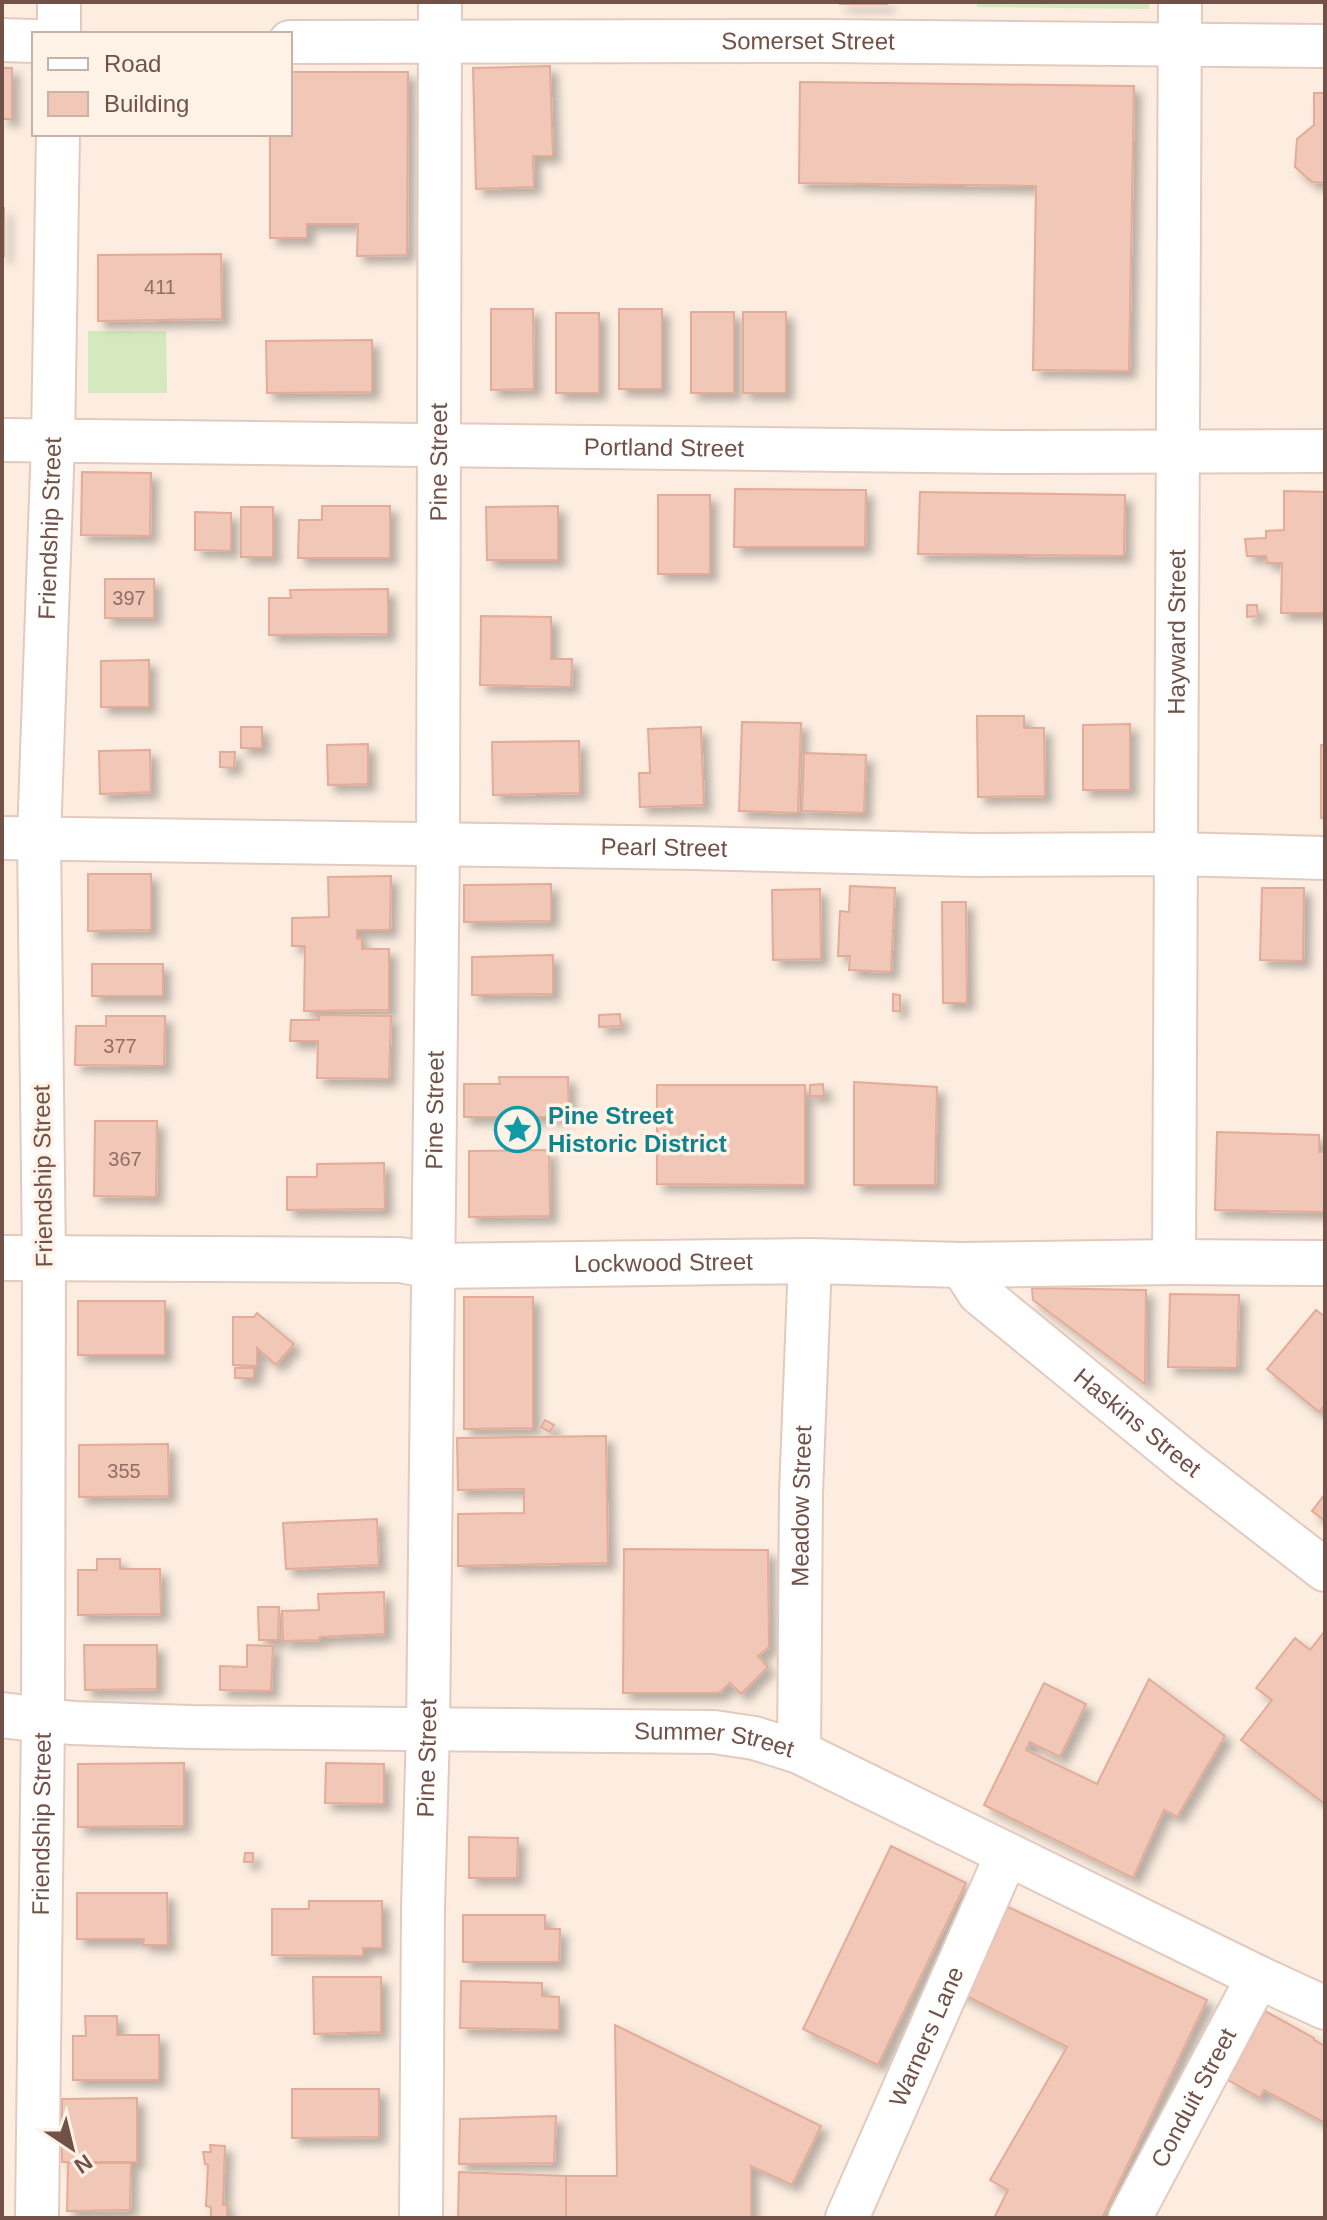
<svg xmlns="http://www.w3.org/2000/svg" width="1327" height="2220" viewBox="0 0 1327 2220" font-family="Arial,sans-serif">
<defs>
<filter id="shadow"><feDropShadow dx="7" dy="7" stdDeviation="4" flood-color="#0004"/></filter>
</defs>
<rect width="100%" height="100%" fill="#fcede0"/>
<!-- green -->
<g fill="#d5e9bf">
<polygon points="977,2 1149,2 1149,9 977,7"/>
<polygon points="88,331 166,331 167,393 88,393"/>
</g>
<!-- building -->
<g fill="#f1c7b8" stroke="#e3ab98" stroke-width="2" filter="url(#shadow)">
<rect x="840" y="2" width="47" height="2"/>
<polygon points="550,66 553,156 533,156 534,187 476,189 473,68"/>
<rect x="2" y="68" width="10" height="51"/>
<polygon points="290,72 408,72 407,255 357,256 358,224 307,224 307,238 270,238 270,134 290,134"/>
<polygon points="800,82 1134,86 1129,371 1033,370 1036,186 799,183"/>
<polygon points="1314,93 1325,93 1325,183 1312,182 1295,167 1297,139 1314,125"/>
<polygon points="4,208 4,256 2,256 2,209"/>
<polygon points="221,254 222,319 98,321 98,255"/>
<polygon points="491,309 533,309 534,389 491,390"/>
<rect x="619" y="309" width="43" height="80"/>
<rect x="691" y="312" width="43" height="81"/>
<rect x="743" y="312" width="43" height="81"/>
<rect x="556" y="313" width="43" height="80"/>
<polygon points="372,340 372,392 267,393 266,341"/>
<polygon points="82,472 151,473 150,536 81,535"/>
<polygon points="735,489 866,490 865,547 734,547"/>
<polygon points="1284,491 1325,492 1325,613 1281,613 1282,563 1267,563 1266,556 1247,556 1245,539 1266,538 1266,531 1284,530"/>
<polygon points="920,492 1125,495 1124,556 918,554"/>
<rect x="658" y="495" width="52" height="79"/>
<polygon points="322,506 390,506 390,558 298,558 299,520 322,520"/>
<polygon points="558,506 558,560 487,560 486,507"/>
<rect x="241" y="507" width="32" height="50"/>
<polygon points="195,512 231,513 231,551 195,550"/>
<rect x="105" y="579" width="49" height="39"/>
<polygon points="388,589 388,634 269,635 269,598 291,598 290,590"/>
<polygon points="1247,605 1257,605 1258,616 1247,617"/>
<polygon points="481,616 551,617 551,659 572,659 571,687 480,685"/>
<polygon points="149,660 149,707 101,707 101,661"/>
<polygon points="977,716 1024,716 1024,728 1044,728 1045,796 978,797"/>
<polygon points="742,722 801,723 798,813 739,811"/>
<polygon points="1130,724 1130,790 1083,790 1083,725"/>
<rect x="241" y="727" width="21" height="21"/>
<polygon points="701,727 704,805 640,807 639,773 650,773 648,729"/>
<polygon points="579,741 580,793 493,795 492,742"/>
<polygon points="368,744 368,784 328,785 327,745"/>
<rect x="1321" y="745" width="4" height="73"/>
<polygon points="150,750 151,792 100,794 99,751"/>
<polygon points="220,752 235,752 234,768 220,767"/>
<polygon points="804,753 866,755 864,813 802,811"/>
<polygon points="88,874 151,874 151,930 88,931"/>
<polygon points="391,876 390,930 357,930 357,939 362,938 362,949 389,949 389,1010 304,1011 305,946 292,946 292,918 329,917 328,877"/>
<polygon points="551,884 551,921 464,922 464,885"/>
<polygon points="850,886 895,888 891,972 849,970 850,956 838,956 840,911 849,912"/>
<polygon points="1262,888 1304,888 1303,961 1260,960"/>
<polygon points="820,889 821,959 773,960 772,890"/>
<polygon points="942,902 966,902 967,1003 943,1003"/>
<polygon points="553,955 553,994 472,995 472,957"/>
<rect x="92" y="964" width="71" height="32"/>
<polygon points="893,994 900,995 900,1011 893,1011"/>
<polygon points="620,1014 621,1026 599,1027 599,1015"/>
<polygon points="319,1015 391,1016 389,1079 317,1078 318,1041 290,1041 291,1020 319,1020"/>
<polygon points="106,1016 165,1016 164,1066 75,1065 76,1026 106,1026"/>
<polygon points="499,1077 568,1077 569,1117 464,1117 464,1084 500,1084"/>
<polygon points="854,1082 937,1087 935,1185 854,1185"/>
<polygon points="823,1084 824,1096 810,1096 810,1085"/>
<polygon points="657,1085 805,1085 805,1185 657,1184"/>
<polygon points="95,1121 157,1121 156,1197 94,1196"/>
<polygon points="1217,1132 1319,1135 1319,1152 1325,1152 1325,1212 1215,1210"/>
<polygon points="549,1150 550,1216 469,1217 469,1151"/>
<polygon points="384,1163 385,1209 287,1210 287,1177 317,1177 317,1164"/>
<polygon points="1032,1288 1146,1290 1145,1384 1033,1300"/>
<polygon points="1170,1294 1239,1295 1237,1368 1168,1367"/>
<polygon points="464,1297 533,1297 533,1428 464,1429"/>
<rect x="78" y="1301" width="87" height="54"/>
<polygon points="1316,1310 1325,1317 1325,1405 1319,1412 1267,1369"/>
<polygon points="257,1313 294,1344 276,1365 257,1348 257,1366 233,1365 233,1317 254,1317"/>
<rect x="235" y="1368" width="19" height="10"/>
<polygon points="545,1420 554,1425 550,1432 541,1427"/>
<polygon points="606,1436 608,1563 458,1566 458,1514 524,1513 524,1489 458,1490 457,1438"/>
<polygon points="168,1444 169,1496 79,1497 79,1445"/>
<polygon points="1325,1494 1325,1521 1312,1511"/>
<polygon points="377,1519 379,1565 286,1569 283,1523"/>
<polygon points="624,1549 768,1550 769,1647 758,1656 768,1667 741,1694 730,1683 719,1693 623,1693"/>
<polygon points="97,1559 120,1559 120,1569 160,1569 161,1614 78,1615 78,1570 97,1570"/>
<polygon points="384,1592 385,1634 320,1637 319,1640 283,1641 282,1611 319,1610 318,1594"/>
<polygon points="258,1607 279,1607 278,1640 259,1640"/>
<polygon points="1325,1631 1325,1804 1241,1740 1272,1700 1256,1688 1295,1638 1310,1650"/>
<polygon points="84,1645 157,1645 157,1689 85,1690"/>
<polygon points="247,1645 273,1646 271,1691 220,1690 220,1666 247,1667"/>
<polygon points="1149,1679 1225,1736 1177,1817 1164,1810 1133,1878 984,1805 1044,1683 1086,1704 1060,1757 1030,1742 1026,1750 1097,1784"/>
<polygon points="184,1763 184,1826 78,1827 78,1764"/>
<polygon points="326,1763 384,1764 384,1804 325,1803"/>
<polygon points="469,1837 518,1838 517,1878 469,1878"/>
<polygon points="891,1846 966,1883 878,2065 803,2029"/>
<polygon points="245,1853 253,1853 253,1862 244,1862"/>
<polygon points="77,1893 167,1893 168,1945 143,1945 144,1939 77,1939"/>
<polygon points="991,1899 1207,2000 1102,2218 994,2218 1008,2190 990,2180 1067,2047 947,1986"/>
<polygon points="309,1901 382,1901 382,1948 363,1948 363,1956 272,1955 272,1909 309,1909"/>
<polygon points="463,1915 545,1915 545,1929 560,1929 559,1962 463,1962"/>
<polygon points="313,1977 381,1977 381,2032 314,2034"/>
<polygon points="461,1981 542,1983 542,1996 559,1997 559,2030 460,2028"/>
<polygon points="1265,2011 1314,2038 1314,2040 1325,2046 1325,2123 1264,2090 1260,2098 1228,2080"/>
<polygon points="85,2016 117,2016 117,2035 159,2035 159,2080 73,2080 73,2036 86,2036"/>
<polygon points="615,2025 821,2126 792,2185 751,2166 751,2218 566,2218 566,2176 617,2176"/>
<polygon points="292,2089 379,2089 379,2137 292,2138"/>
<polygon points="137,2098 137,2162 62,2162 62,2099"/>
<polygon points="556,2116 554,2163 459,2164 460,2119"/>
<polygon points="210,2145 225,2146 223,2205 227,2205 227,2218 211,2218 211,2207 206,2206 208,2165 205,2164 203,2152 211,2152"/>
<polygon points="68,2163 131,2163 130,2210 67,2211"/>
<polygon points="459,2172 566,2176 566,2218 458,2218"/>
</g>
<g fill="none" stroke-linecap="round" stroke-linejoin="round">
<defs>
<g id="minor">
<polyline points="59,2 59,34"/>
<polyline points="2,40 34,41"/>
<path id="s1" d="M290 42 826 41 1325 46"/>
<path id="s2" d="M2 440 1006 452 1325 451"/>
<path id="s3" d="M2 838 693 848 974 855 1175 854 1325 858"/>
<path id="s4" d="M1174 1262 1180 2"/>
<path id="s5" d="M961 1265 979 1293 1189 1465 1325 1570"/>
<path id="s6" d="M43 1720 73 1723 190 1727 714 1732 754 1738 799 1752 1258 1977 1325 2008"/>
<path id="s7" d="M799 1752 801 1493 810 1261"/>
<path id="s8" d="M37 2218 43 1720 44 1258 39 838 53 441 58 134"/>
<path id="s9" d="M421 2218 423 1907 428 1729 438 845 440 2"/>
<path id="s10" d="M847 2218 1007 1854"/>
<path id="s11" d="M1130 2218 1258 1977"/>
</g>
<g id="tertiary">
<path id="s12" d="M2 1258 400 1260 433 1266 810 1261 961 1265 1174 1262 1325 1263"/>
<polyline points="2,1715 43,1720"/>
</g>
</defs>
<!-- minor casing -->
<use href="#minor" stroke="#e2cabf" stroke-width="46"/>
<!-- tertiary casing -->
<use href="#tertiary" stroke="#e2cabf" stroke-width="48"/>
<!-- minor -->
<use href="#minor" stroke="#fff" stroke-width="42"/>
<!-- tertiary -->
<use href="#tertiary" stroke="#fff" stroke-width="44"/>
</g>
<!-- icons -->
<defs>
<symbol id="sight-ring" viewBox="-11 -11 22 22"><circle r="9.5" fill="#fff2e6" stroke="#0f9aa8" stroke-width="1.5"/><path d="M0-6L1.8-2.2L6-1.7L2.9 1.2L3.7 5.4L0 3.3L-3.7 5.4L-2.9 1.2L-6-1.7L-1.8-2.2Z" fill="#0f9aa8"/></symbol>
</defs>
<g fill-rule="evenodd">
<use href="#sight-ring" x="492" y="1104" width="51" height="51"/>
</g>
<g text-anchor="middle" stroke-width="7" stroke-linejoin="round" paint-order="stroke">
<!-- number labels -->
<g font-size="20" fill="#926e64">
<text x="160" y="294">411</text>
<text x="129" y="605">397</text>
<text x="120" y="1053">377</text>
<text x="125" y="1166">367</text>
<text x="124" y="1478">355</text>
</g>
<!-- street labels -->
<g font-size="24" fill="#725148" stroke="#fff2e6">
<text dy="8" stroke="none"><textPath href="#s1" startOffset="518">Somerset Street</textPath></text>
<text dy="8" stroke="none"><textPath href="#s2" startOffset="662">Portland Street</textPath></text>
<text dy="8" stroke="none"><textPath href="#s9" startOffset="1756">Pine Street</textPath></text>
<text dy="8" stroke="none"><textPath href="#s8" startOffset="1690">Friendship Street</textPath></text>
<text dy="8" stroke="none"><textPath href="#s4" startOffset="630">Hayward Street</textPath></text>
<text dy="8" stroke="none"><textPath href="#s3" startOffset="662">Pearl Street</textPath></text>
<text dy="8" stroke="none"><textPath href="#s9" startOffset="1108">Pine Street</textPath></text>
<text transform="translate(43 1176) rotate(-91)" y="8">Friendship Street</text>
<text dy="8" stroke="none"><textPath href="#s12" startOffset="662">Lockwood Street</textPath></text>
<text dy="8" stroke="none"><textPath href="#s5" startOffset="238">Haskins Street</textPath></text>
<text dy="8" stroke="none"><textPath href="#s7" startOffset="246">Meadow Street</textPath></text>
<text dy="8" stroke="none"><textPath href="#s6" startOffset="672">Summer Street</textPath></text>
<text dy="8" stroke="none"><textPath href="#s9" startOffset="460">Pine Street</textPath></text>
<text dy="8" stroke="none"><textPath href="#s8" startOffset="394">Friendship Street</textPath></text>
<text dy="8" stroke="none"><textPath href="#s10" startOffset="198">Warners Lane</textPath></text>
<text dy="8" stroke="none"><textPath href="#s11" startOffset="136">Conduit Street</textPath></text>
</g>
<!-- culture labels -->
<g font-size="24" font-weight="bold" fill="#0d838f" stroke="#fff2e6" text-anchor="start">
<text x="548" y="1124">Pine Street<tspan x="548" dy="28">Historic District</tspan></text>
</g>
</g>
<!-- border -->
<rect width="1327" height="2220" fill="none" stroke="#725148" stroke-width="8"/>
<!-- legend -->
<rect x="32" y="32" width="260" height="104" fill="#fff2e6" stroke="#c7b2a7" stroke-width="2"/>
<rect x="48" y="58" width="40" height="12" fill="#ffffff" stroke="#c7b2a7" stroke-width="2"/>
<text x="104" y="72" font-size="24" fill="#725148">Road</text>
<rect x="48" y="92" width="40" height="24" fill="#f1c7b8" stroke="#c7b2a7" stroke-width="2"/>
<text x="104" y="112" font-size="24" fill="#725148">Building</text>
<!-- north arrow -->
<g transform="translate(72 2148) rotate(145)" stroke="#fff2e6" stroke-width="6" paint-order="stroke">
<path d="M0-6L14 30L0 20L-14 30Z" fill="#725148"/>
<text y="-12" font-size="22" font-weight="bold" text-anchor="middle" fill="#725148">N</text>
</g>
</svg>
